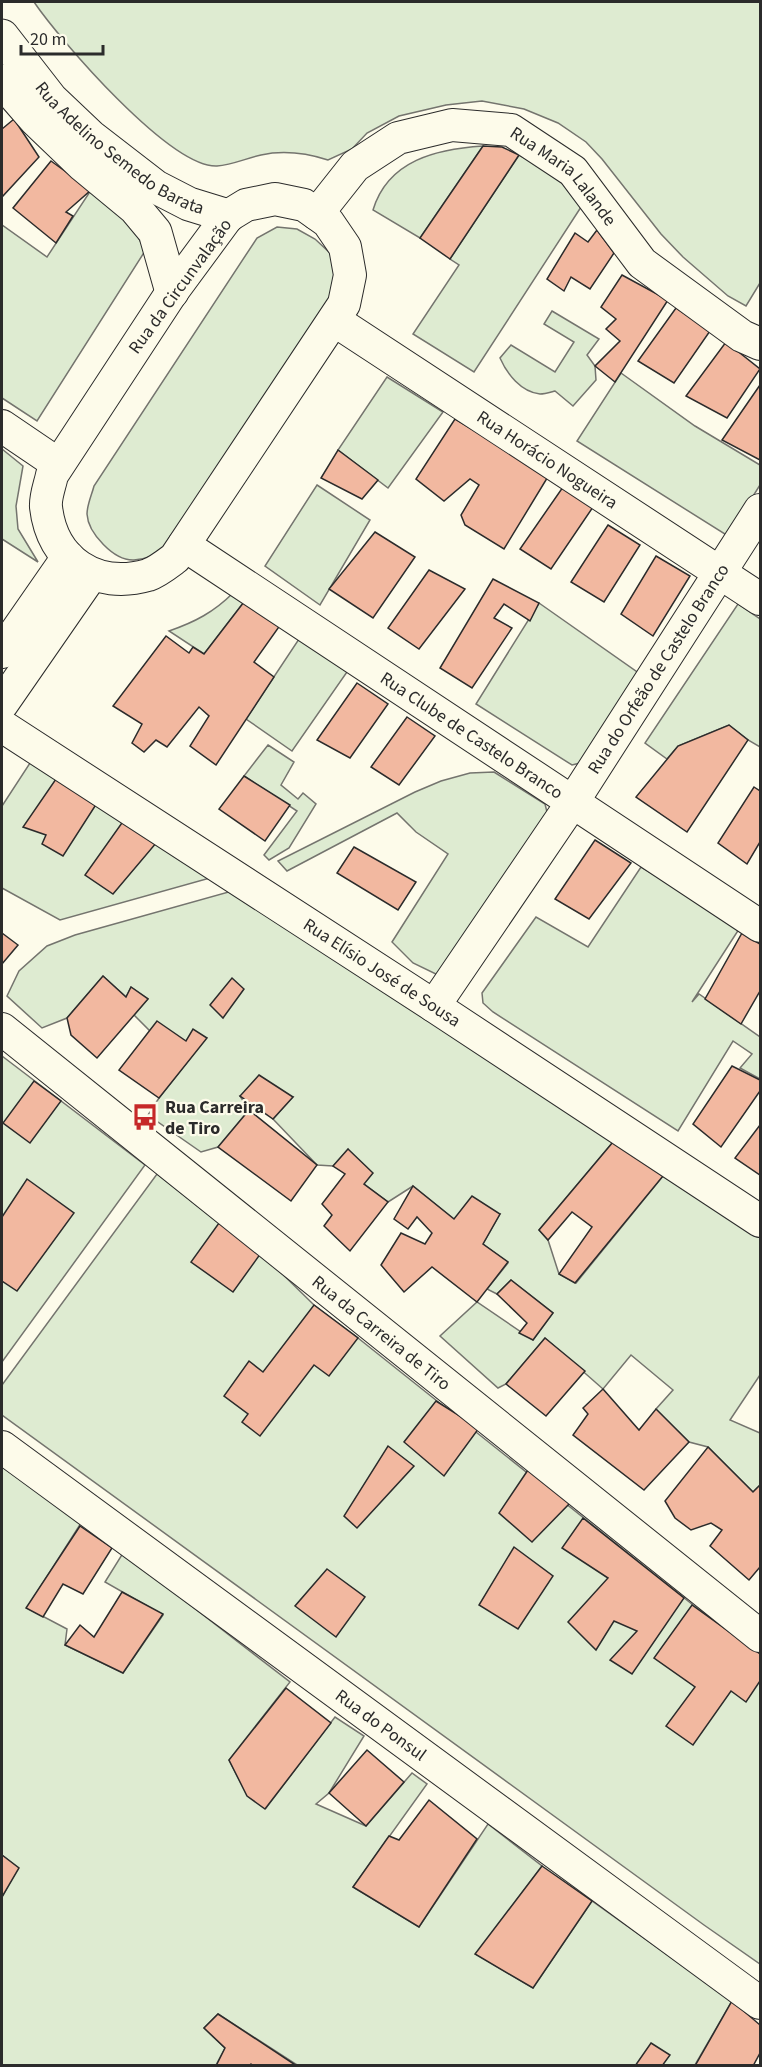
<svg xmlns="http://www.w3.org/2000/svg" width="762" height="2067" viewBox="0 0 762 2067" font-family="'Source Sans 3',sans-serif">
<rect width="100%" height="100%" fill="#fdfbea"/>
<!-- green -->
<g fill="#deebd1" stroke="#74746e" stroke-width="1.5">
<path d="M34 2H760V283L746 306 728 296 683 257 661 234 602 159 586 142 558 123 524 109 482 101 446 105 399 116 367 133 352 149 328 160C306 153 284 150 261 155 247 158 232 165 217 166 170 168 60 40 34 2Z"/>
<path d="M483 146 420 238 373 210C388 160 437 149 483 146Z"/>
<path d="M519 155C546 169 563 182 583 204L474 372 413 334 459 265 450 259Z"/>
<polygon points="91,190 129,218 145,251 37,421 2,398 2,225 47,257"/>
<path d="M277 227 297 229 315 239 330 253 337 276 330 298 174 546C161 552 149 559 134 560 114 561 88 533 87 514 87 505 92 494 94 486L257 238Z"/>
<path d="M552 311 599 339 587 355 595 366 596 380 573 406 555 391C551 392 545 394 540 394 521 392 507 374 500 358L511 345 555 372 574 342 544 324Z"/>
<polygon points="621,373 695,426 760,465 760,485 728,536 577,441"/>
<polygon points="387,377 443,412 388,488 338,450"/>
<polygon points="2,449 23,466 16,506 18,529 38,562 2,539"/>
<polygon points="317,485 370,520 320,605 265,566"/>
<path d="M233 593 247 598 204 654 169 631C195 622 214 612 233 593Z"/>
<polygon points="539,603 640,674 580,763 572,765 476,704"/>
<polygon points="738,604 760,619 760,747 748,740 729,725 678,746 667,759 645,743"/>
<polygon points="299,639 347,672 292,751 246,719"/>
<polygon points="268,745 294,762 281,785 298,799 303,793 316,804 289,848 269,860 264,855 297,811 244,776"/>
<polygon points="32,760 210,878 60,920 2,888 2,806"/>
<polygon points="494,772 545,804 547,812 440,976 413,963 392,942 448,854 416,832 397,813 287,871 278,861 415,792 441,781 470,773"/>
<polygon points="641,867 741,926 692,1002 699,994 760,1037 760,1079 740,1068 752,1054 733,1041 678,1131 493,1012 483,1003 482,993 536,917 588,947"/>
<polygon points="232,891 613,1142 539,1230 548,1240 559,1274 576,1283 663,1176 760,1237 760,1375 730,1420 760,1433 760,1485 753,1492 708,1447 689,1442 656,1409 673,1390 631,1355 603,1389 545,1338 506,1384 498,1388 440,1336 477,1302 533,1340 553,1313 511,1280 497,1294 487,1289 508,1263 483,1244 500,1214 454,1219 413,1186 388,1202 364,1184 348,1149 333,1166 317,1165 273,1119 293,1097 240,1096 249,1110 218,1147 201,1152 148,1115 159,1098 206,1038 186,1041 150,1031 134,1015 148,999 131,987 126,997 103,976 67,1018 42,1028 7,996 19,971 47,946 75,935"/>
<polygon points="2,1056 145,1165 2,1362"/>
<polygon points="157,1174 219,1223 261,1253 314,1305 358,1338 693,1605 760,1654 760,1964 704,1925 2,1415 2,1385"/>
<polygon points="2,1467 81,1523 27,1608 67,1629 65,1645 123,1673 163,1615 105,1582 123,1553 290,1682 229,1760 248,1796 266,1808 335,1717 364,1736 329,1793 316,1804 366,1826 412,1773 427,1784 353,1887 419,1927 488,1824 542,1866 476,1954 533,1988 592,1901 732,2001 695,2065 297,2065 218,2014 204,2028 225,2048 216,2065 2,2065 2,1897 18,1868 2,1855"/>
</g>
<!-- building -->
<g fill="#f2b8a0" stroke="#2b2b2b" stroke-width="1.5">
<polygon points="14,119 39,157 2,197 2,129"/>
<polygon points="483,146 502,147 519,155 450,259 420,238"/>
<polygon points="51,161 91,190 66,212 73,216 56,243 13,208"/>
<polygon points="597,230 614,253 590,289 571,277 564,291 547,279 575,233 588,242"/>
<polygon points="622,275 668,300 615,382 595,366 620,341 606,329 616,319 601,307"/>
<polygon points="676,308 710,331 674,383 638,361"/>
<polygon points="726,342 760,369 727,418 686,396"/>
<polygon points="760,385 760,460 722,440"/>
<polygon points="455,419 549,475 504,549 465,525 461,515 479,485 470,479 444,501 416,479"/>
<polygon points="338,450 378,480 362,499 321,478"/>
<polygon points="563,487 593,507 551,569 520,549"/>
<polygon points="608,525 640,545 604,602 571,582"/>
<polygon points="375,532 415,557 373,618 329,589"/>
<polygon points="656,556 690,576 653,636 621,614"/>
<polygon points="429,570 465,589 419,649 388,628"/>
<polygon points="493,579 539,603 530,621 504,604 494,618 512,628 472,688 440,668"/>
<polygon points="247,598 281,624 254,662 274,677 216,765 190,746 209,716 199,707 167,747 156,740 144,752 132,743 142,724 113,706 166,636 189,653 193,647 204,654"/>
<polygon points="357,683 388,704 350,758 317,740"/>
<polygon points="407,717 435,736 399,785 371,767"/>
<polygon points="729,725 748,740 687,832 636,797 678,746"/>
<polygon points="244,776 290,805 265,841 219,809"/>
<polygon points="56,779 97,803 63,856 42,844 46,835 23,827"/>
<polygon points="754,787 760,791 760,842 747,864 718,843"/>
<polygon points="124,820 157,842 113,894 85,875"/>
<polygon points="595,840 631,863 589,919 555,899"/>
<polygon points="354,847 416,882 398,910 337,873"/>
<polygon points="2,933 18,945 2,964"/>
<polygon points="742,933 760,944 760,991 741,1024 705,999"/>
<polygon points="103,976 126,997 131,987 148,999 97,1058 71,1035 67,1018"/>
<polygon points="232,978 244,989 223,1018 210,1005"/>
<polygon points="157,1021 186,1041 193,1029 207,1038 159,1098 119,1070"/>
<polygon points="732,1066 760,1080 760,1091 721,1147 693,1124"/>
<polygon points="259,1075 293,1097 273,1119 240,1096"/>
<polygon points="34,1081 61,1101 30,1143 3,1123"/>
<polygon points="249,1110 317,1165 291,1201 218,1147"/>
<polygon points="760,1125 760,1175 735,1158"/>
<polygon points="613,1142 663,1176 575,1283 559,1274 592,1227 572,1212 548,1240 539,1230"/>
<polygon points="348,1149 373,1173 364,1184 388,1202 350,1251 324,1226 332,1215 322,1204 345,1174 333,1166"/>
<polygon points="27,1179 74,1213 17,1291 2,1281 2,1217"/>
<polygon points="413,1186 454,1219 472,1196 500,1214 483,1244 508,1262 477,1302 432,1267 404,1292 381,1265 401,1233 425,1244 432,1233 417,1217 408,1229 394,1219"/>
<polygon points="219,1223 261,1253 233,1292 191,1262"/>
<polygon points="511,1280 553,1313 533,1340 519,1333 527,1323 497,1294"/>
<polygon points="314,1305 358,1338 329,1376 314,1365 260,1436 242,1422 248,1414 224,1396 249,1361 263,1372"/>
<polygon points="545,1338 585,1371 546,1416 506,1384"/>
<polygon points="603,1389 639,1430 656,1409 689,1442 644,1490 573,1435 588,1414 583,1408"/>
<polygon points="436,1401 479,1428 444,1476 404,1442"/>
<polygon points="388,1446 414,1466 357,1528 344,1516"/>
<polygon points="708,1447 753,1492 760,1485 760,1567 749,1580 710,1546 722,1530 711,1523 691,1530 675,1518 665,1501"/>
<polygon points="530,1467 570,1503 532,1542 499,1513"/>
<polygon points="583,1518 684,1598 632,1674 610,1660 637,1631 614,1621 596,1650 568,1622 608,1578 562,1548"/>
<polygon points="80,1526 112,1548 83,1594 63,1584 43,1617 26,1608"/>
<polygon points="514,1547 553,1576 518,1629 479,1605"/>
<polygon points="327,1569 365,1597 336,1637 295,1606"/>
<polygon points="122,1592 163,1614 123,1673 65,1645 80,1625 94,1637"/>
<polygon points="692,1605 760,1654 760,1681 746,1702 731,1691 693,1745 666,1726 695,1687 654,1658"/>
<polygon points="286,1688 331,1723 265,1809 247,1796 229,1760"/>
<polygon points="367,1750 404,1782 366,1826 329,1793"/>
<polygon points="429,1800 477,1839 419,1927 353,1887 389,1836 399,1840"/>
<polygon points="2,1855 19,1868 2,1897"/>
<polygon points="542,1866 592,1901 533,1988 475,1954"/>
<polygon points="732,2001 760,2025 760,2053 753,2066 695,2066"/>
<polygon points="218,2014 297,2066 254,2066 251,2064 250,2066 216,2066 225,2048 204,2028"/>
<polygon points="651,2043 670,2055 662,2066 635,2066"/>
</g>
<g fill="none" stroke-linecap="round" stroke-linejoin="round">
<defs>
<g id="minor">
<path d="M275 199 304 205 328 222 345 247 350 275 344 304 175 558C167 564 157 572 148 575 96 590 52 561 46 507 45 497 50 485 52 475L172 292 228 216 246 205Z"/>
<path id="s1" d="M317 214 355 166 398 138 452 125 511 130 573 171 642 263 742 336 760 344"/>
<path id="s2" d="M334 320 760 599"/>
<polyline points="2,426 58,464"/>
<path id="s3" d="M184 545 760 926"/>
<polyline points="2,652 68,557"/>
<polyline points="2,704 92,574"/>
<path id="s4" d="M2 726 434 1006 760 1221"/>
<path id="s5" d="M434 1006 572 803 760 510"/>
<path id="s6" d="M2 1029 760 1636"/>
<path id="s7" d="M2 1447 760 2003"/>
</g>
<g id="major">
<path id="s8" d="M2 36 51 99 90 136 156 187 189 204 228 216"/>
<polyline points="2,81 35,119 83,165 135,208 155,232 172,292"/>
</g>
</defs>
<!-- minor casing -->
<use href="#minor" stroke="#2b2b2b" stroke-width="34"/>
<!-- major casing -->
<use href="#major" stroke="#2b2b2b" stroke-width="35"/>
<!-- minor -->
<use href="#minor" stroke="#fdfbea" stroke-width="32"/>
<!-- major -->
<use href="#major" stroke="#fdfbea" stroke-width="33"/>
</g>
<!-- icons -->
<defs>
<symbol id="bus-bare" viewBox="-9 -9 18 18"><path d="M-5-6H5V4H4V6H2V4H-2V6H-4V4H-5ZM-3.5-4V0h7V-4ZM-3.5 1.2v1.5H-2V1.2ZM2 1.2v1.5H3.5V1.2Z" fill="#c62828" stroke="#fdfbea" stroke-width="2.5" paint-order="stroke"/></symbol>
</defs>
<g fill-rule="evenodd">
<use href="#bus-bare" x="126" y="1098" width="38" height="38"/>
</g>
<g text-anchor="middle" stroke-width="4.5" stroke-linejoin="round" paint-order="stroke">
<!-- street labels -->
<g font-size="18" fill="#2b2b2b" stroke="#fdfbea">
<text dy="6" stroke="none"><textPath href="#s8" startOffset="165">Rua Adelino Semedo Barata</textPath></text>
<text dy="6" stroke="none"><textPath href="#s1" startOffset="298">Rua Maria Lalande</textPath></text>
<text transform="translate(180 286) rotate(-54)" y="6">Rua da Circunvalação</text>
<text dy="6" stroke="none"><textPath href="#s2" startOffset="255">Rua Horácio Nogueira</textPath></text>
<text dy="6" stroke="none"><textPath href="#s5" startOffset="405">Rua do Orfeão de Castelo Branco</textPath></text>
<text dy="6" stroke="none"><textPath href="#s3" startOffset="345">Rua Clube de Castelo Branco</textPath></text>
<text dy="6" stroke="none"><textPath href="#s4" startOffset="453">Rua Elísio José de Sousa</textPath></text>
<text dy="6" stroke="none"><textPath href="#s6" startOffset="486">Rua da Carreira de Tiro</textPath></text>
<text dy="6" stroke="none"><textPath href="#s7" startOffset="470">Rua do Ponsul</textPath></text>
</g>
<!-- poi labels -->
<g font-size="18" font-weight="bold" fill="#2b2b2b" stroke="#fdfbea" text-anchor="start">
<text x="165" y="1113">Rua Carreira<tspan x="165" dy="21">de Tiro</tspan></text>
</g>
</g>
<!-- border -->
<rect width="762" height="2067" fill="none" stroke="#2b2b2b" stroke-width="6"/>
<!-- scale -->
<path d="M21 45v9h82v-9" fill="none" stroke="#2b2b2b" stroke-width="3"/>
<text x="30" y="45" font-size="18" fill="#2b2b2b" stroke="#fdfbea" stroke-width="4.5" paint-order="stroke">20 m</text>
</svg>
